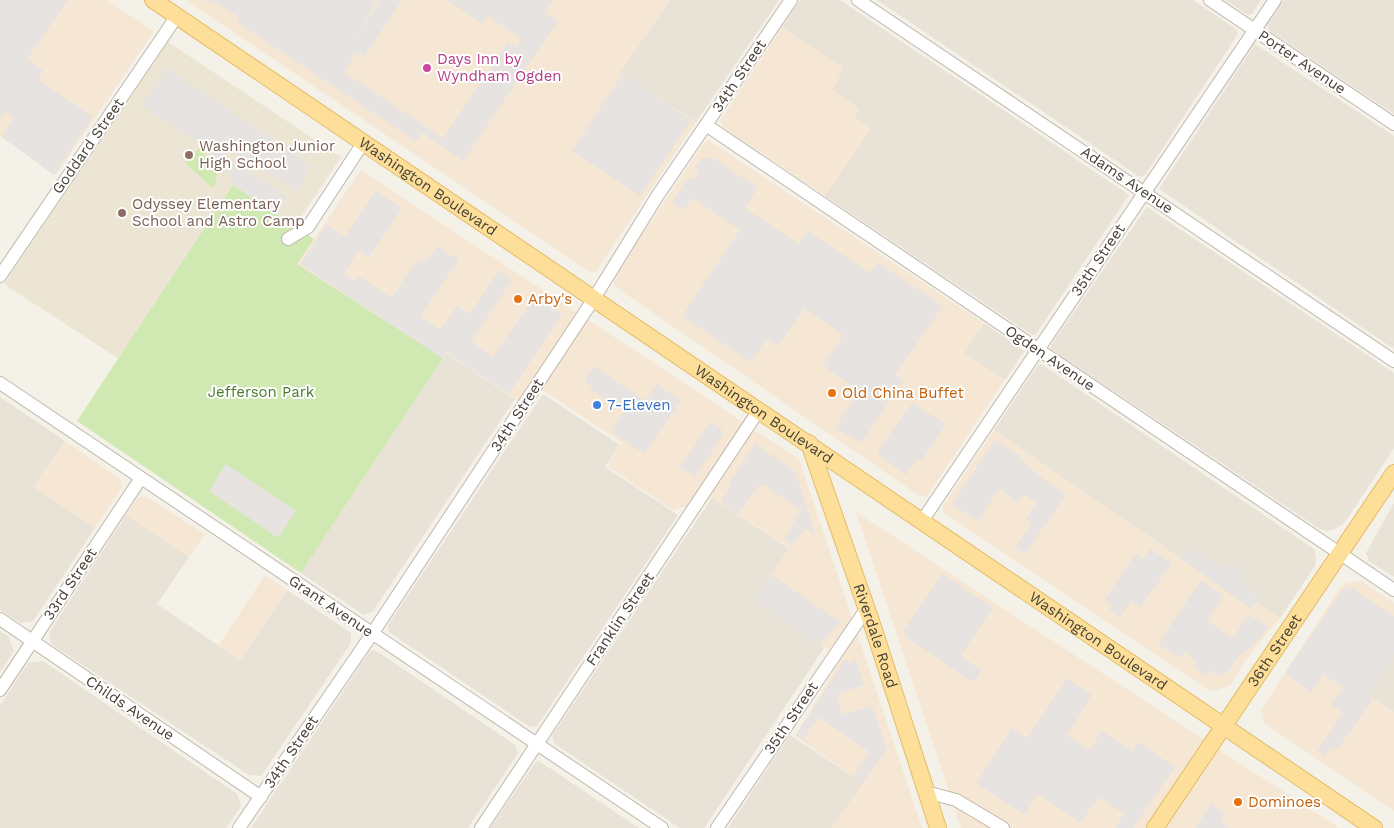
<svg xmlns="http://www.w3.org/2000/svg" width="1394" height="828" viewBox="0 0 1394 828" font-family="'Work Sans',sans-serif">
<rect width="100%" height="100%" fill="#f4f1e9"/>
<!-- residential -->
<g fill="#e8e2d7">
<polygon points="670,0 779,0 696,122 620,72"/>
<polygon points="800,0 840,0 1129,195 1036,334 1032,335 825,196 871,128 854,117 859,109 832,90 782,27"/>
<polygon points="877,0 1193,0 1237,30 1238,34 1145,175 1140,177"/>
<polygon points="1225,0 1261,0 1252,14 1248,15"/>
<polygon points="1284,0 1394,0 1394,114 1270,31 1267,25"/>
<polygon points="1255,44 1394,136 1394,349 1159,189"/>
<polygon points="1147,207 1394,373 1394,448 1345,522 1337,528 1328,531 1320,529 1051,349 1051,345"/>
<polygon points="984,323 1024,351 1005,380 964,353"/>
<polygon points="446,353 515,399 373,611 364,615 301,573"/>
<polygon points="1041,364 1314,549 1316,558 1315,566 1280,618 1256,602 1259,597 1241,585 1247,575 1223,569 1197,550 1180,558 994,430 1037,366"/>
<polygon points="543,394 620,445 605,467 678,515 537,726 530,727 389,632 388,625"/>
<polygon points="0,397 65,441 33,487 95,528 33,621 21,623 0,610"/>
<polygon points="712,498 789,549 755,600 824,648 704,828 680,828 555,744 552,736"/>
<polygon points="1394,503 1394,577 1369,561 1366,553"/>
<polygon points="126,515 189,557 157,604 240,660 287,590 351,633 351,643 261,776 249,775 51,644 49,633"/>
<polygon points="0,631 8,636 14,651 0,672"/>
<polygon points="375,650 515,745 518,753 468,828 251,828 370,651"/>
<polygon points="1394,654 1394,712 1367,694"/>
<polygon points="43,661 237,794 241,806 226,828 0,828 0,706 28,663"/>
<polygon points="790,735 863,783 832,828 728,828"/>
<polygon points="539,761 639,828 490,828 535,763"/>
</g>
<!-- commercial -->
<g fill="#f6e7d5">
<polygon points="0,0 107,0 154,31 56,175 0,136"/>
<polygon points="185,0 670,0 620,72 696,122 596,271 590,272"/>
<polygon points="782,27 844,68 832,90 859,109 854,117 871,128 825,196 723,127 720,121"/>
<polygon points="708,140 984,323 964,353 1005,380 927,496 921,497 614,286 615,275 704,143"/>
<polygon points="361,170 799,459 922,828 832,828 863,783 795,736 843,656 819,645 755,600 789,548 712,498 673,510 607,466 622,443 540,388 522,403 447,353 443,358 297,264"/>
<polygon points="994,430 1180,558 1197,550 1222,569 1228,562 1248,574 1241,585 1259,598 1256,602 1280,618 1245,661 1230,685 1215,691 1205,688 943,512 943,506"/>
<polygon points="65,441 120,478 122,488 95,528 33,487"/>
<polygon points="138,497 147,497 205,534 189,557 126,515"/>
<polygon points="856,512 1339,828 961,828"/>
<polygon points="265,575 287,590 240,660 218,646"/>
<polygon points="1356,581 1363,582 1394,603 1394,654 1367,694 1394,712 1394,811 1264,723 1261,710 1339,589 1344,584"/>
</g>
<!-- education -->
<polygon fill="#ede5d3" points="168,42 341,157 295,226 233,185 119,359 4,284"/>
<!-- green -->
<g fill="#d0e8b2">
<path d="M199 148C208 161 224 173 213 188L185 163Z"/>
<polygon points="233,185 314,239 297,264 443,358 301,573 77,421"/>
</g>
<!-- parking -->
<g fill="#e6e3e0">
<polygon points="0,0 68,0 27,59 43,70 39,80 93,117 54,175 2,137 14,118 8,112 0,116"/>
<polygon points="204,0 378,0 347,49 381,0 402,0 364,57 357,53 344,72 443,138 508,42 516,47 522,39 488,16 482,24 447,0 553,0 545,12 558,21 463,161 422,133 416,141 237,22 239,17 213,1 210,4"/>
<polygon points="167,68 312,166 296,191 214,138 235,170 237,171 241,166 287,197 279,208 273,211 233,185 231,176 212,153 142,105"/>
<polygon points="623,74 691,120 640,196 572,151"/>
<polygon points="713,158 758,188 745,208 799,244 808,231 870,273 877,262 943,306 895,375 903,381 861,443 835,428 859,391 823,366 843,335 804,308 779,346 767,339 751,362 682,316 740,230 693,198 683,210 672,203 686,180 699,177 695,166 701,159"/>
<polygon points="376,191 402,208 369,257 359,250 344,274 355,282 359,276 392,298 414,264 430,257 437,246 459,260 420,316 440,330 457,306 470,314 498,271 512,280 471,342 493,357 528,306 539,299 562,314 509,394 446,352 442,358 300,264 327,225 345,236"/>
<polygon points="594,366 645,401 657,384 681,401 644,454 613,433 612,430 624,411 590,389 592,386 584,381"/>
<polygon points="912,403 946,424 921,461 917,459 906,475 877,453"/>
<polygon points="711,421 722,429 723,435 695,477 680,467"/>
<polygon points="995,440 1021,456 1020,459 1038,475 1066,495 1025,554 1015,547 1032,523 1026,519 1037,503 1024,494 1018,502 999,489 978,521 952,504"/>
<polygon points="755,444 795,471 816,535 806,529 792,545 785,539 801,510 764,485 758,486 738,514 720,502 731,487 728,485"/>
<polygon points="226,464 296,511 278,538 209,491"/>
<polygon points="1150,549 1172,563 1140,607 1131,601 1120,617 1109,610 1112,605 1105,600 1136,553 1143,558"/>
<polygon points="1197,550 1222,569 1228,562 1248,574 1241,585 1259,598 1251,609 1180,558"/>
<polygon points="942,574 993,608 961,656 981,670 976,679 969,680 906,637 904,630"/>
<polygon points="772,575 840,622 819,645 755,600"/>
<polygon points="1201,580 1224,596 1207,621 1232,638 1249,615 1269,627 1253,646 1239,656 1227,673 1220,676 1210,670 1206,676 1193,667 1197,661 1184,652 1180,658 1158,644"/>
<polygon points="1351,587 1394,617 1394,654 1367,694 1373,699 1340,746 1328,750 1324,756 1317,751 1343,713 1331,705 1343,687 1324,674 1311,692 1285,673 1343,589"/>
<polygon points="856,658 864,685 836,695 843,715 872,706 887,749 863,783 854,776 869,752 819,717 802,740 795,736 845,660 851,663"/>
<polygon points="1067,678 1092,695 1067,735 1089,750 1102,731 1132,751 1138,742 1175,767 1133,828 1115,828 1124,814 1099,797 1080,823 1038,794 1024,815 976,783 1012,728 1027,738"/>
<polygon points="1212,804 1225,816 1221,822 1229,828 1195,828"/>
</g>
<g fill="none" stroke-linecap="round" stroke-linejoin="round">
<defs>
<g id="minor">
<polyline points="858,0 1394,361"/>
<polyline points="1210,0 1394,124"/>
<polyline points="706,125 1394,590"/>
<polyline points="288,239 308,227 363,143"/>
<polyline points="0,276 177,16"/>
<polyline points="0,383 662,828"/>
<polyline points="922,521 1275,0"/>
<polyline points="0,619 261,797"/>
<polyline points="0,690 141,478"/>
<polyline points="926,792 956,800 1003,828"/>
<polyline points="239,828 372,634 593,300 658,195 791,0"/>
<polyline points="481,828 759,410"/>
<polyline points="717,828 867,608"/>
</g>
<g id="major">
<path id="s1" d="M153 0 1374 828"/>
<path id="s2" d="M809 443 873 627 938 828"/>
<path id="s3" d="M1155 828 1394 473"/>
</g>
</defs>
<!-- minor casing -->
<use href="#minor" stroke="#c0b8ab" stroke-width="14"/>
<!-- major casing -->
<use href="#major" stroke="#e3bc68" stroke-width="18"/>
<!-- minor -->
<use href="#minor" stroke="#fff" stroke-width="12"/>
<!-- major -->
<use href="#major" stroke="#fddf99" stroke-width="16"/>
</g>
<!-- markers -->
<circle fill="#d1479c" stroke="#fff" stroke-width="2" cx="427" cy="68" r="5"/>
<g fill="#8d6e63" stroke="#fff" stroke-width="2">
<circle cx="189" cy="155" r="5"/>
<circle cx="122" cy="213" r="5"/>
</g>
<g fill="#e8710a" stroke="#fff" stroke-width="2">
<circle cx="518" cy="299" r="5"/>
<circle cx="832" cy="393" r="5"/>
<circle cx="1238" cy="802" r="5"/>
</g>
<circle fill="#3f7fe0" stroke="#fff" stroke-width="2" cx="597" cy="405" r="5"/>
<g text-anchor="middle" stroke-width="4" stroke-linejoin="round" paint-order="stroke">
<!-- hotel labels -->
<g font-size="15" fill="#b23c85" stroke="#fff" text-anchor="start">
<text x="437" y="64">Days Inn by<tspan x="437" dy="17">Wyndham Ogden</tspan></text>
</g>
<!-- street labels -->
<g font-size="15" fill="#484137" stroke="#fff">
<text transform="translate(1302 62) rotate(34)" y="5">Porter Avenue</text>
<text transform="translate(739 76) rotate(-56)" y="5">34th Street</text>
<text transform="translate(88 146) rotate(-55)" y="5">Goddard Street</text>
<text transform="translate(1127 180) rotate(34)" y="5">Adams Avenue</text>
<text dy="5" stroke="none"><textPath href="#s1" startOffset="332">Washington Boulevard</textPath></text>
<text transform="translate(1098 260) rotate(-56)" y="5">35th Street</text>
<text transform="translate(1050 358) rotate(34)" y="5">Ogden Avenue</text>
<text dy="5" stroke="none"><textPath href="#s1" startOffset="738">Washington Boulevard</textPath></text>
<text transform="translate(517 415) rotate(-57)" y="5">34th Street</text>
<text transform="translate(70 584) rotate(-56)" y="5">33rd Street</text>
<text transform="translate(331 606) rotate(34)" y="5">Grant Avenue</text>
<text transform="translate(620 619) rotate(-56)" y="5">Franklin Street</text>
<text dy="5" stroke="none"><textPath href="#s2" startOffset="204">Riverdale Road</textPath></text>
<text dy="5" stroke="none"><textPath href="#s1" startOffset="1142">Washington Boulevard</textPath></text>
<text dy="5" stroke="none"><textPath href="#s3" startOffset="214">36th Street</textPath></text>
<text transform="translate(130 708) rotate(34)" y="5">Childs Avenue</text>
<text transform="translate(791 718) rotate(-56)" y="5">35th Street</text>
<text transform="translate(291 752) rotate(-56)" y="5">34th Street</text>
</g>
<!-- education labels -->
<g font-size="15" fill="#785e54" stroke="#fff" text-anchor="start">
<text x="199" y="151">Washington Junior<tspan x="199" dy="17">High School</tspan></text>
<text x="132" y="209">Odyssey Elementary<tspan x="132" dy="17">School and Astro Camp</tspan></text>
</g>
<!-- food labels -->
<g font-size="15" fill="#c56008" stroke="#fff" text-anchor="start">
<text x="528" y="304">Arby's</text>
<text x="842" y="398">Old China Buffet</text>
<text x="1248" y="807">Dominoes</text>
</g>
<!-- park labels -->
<g font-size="15" fill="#497a2a" stroke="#fff">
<text x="261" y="397">Jefferson Park</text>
</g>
<!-- shop labels -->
<g font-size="15" fill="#366cbe" stroke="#fff" text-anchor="start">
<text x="607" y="410">7-Eleven</text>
</g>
</g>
</svg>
